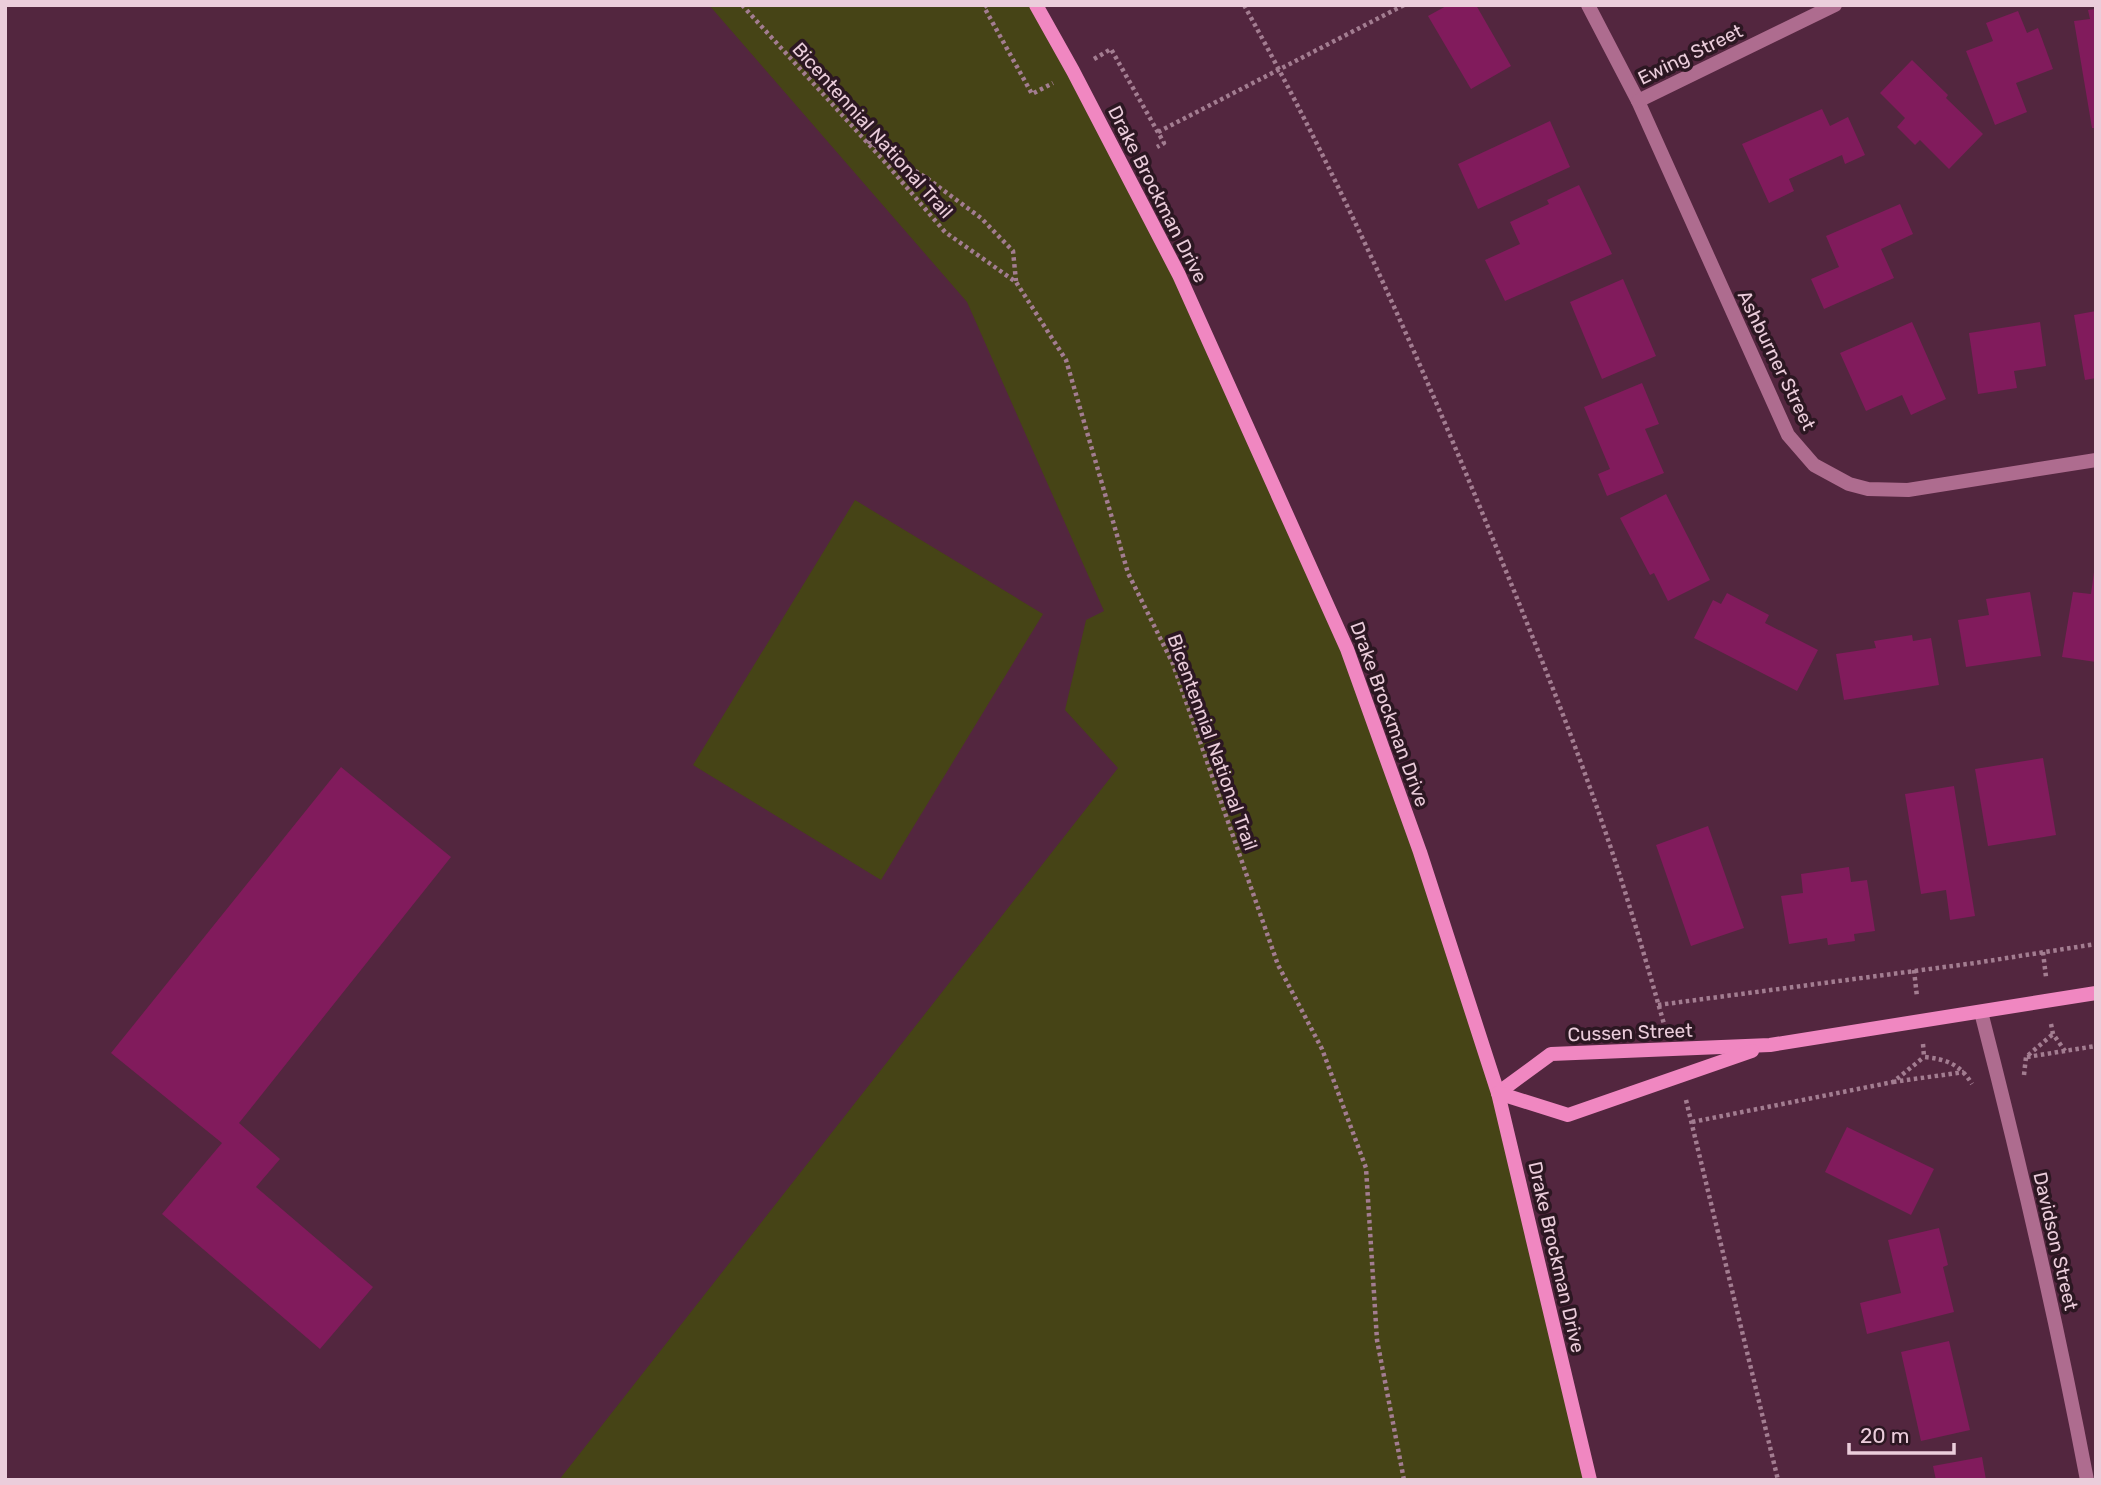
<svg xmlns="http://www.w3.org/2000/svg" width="2101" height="1485" viewBox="0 0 2101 1485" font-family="Rubik,sans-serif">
<rect width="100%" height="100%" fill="#53263f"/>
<!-- green -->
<g fill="#464416">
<polygon points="709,5 1036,5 1113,146 1347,649 1498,1093 1590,1480 559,1480 1118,768 1065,710 1086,620 1104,611 967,302"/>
<polygon points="855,500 1043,614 881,880 693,765"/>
</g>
<!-- building -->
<g fill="#811b5c">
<polygon points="1448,5 1476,5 1511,66 1471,89 1428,16"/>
<polygon points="2096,9 2096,128 2092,128 2074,21 2090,19 2088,10"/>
<polygon points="2018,11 2027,33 2038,28 2053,69 2016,83 2027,112 1995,125 1966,51 1993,41 1986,23"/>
<polygon points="1912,60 1948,95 1946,98 1983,134 1949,169 1920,140 1915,145 1897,127 1905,118 1880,93"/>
<polygon points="1822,109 1830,126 1848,117 1865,155 1845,164 1842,155 1789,179 1794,191 1769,203 1742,144"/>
<polygon points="1550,121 1570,167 1478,209 1458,164"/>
<polygon points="1579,185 1612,254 1505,301 1485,260 1520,244 1510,222 1549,204 1547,200"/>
<polygon points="1900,204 1913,234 1881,249 1894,278 1824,309 1811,279 1839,267 1826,236"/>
<polygon points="1623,279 1656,356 1602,379 1570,302"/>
<polygon points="2096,311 2096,378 2085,380 2074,315"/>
<polygon points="1912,322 1946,399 1911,415 1902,395 1866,411 1840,353"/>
<polygon points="2040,322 2046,366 2014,371 2017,388 1978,394 1969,333"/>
<polygon points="1642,383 1659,424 1645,429 1664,473 1607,496 1598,474 1610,469 1584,407"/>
<polygon points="1666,494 1710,580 1668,601 1654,573 1650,575 1620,518"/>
<polygon points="2094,572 2096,662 2062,657 2073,592 2091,594"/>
<polygon points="2030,592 2041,656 1966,667 1958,620 1989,615 1986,599"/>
<polygon points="1727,593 1769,615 1765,623 1818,650 1797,691 1694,638 1713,600 1721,604"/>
<polygon points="1912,635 1913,641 1931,638 1939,685 1844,700 1836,654 1876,648 1874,641"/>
<polygon points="2043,758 2056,835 1988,846 1975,769"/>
<polygon points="341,767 451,857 239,1123 280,1159 256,1187 373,1287 320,1349 162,1214 222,1143 111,1053"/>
<polygon points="1954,786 1975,916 1950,920 1946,890 1921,894 1905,794"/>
<polygon points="1708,826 1744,928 1691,946 1656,845"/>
<polygon points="1849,867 1851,882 1867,880 1875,931 1854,934 1855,941 1828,945 1827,938 1789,944 1781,896 1803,893 1801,874"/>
<polygon points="1847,1127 1934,1169 1911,1215 1825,1172"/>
<polygon points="1939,1228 1948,1265 1943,1267 1954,1312 1867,1334 1860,1303 1901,1293 1888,1240"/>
<polygon points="1949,1341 1970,1430 1921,1441 1901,1352"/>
<polygon points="1982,1457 1986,1480 1936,1480 1933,1466"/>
</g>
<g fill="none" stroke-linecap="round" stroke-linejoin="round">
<!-- path -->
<g stroke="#a37d91" stroke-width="4.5" stroke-dasharray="3.5 3.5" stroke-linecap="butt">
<polyline points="742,5 884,161 945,232 1016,282 1066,360 1128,573 1173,664 1278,965 1322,1049 1366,1168 1377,1340 1404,1480"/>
<polyline points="987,5 984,7 1032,94 1053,83"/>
<path d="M1244 5C1337 173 1416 350 1488 527 1528 625 1568 723 1602 822 1625 888 1645 957 1664 1024"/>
<polyline points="1094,59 1111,49 1164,143 1157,147"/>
<polyline points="1158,132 1404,5"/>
<polyline points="868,141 928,179 981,218 1013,251 1016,281"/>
<polyline points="2043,952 2046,977"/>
<polyline points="1914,970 1917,997"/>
<polyline points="1658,1005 1975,963 2096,944"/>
<polyline points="2051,1024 2053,1034 2065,1051"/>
<path d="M1923 1044 1924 1057C1946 1059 1960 1064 1972 1084"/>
<polyline points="2027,1057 2096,1046"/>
<polyline points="2024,1075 2026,1057 2053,1034"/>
<polyline points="1893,1082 1964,1072"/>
<polyline points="1686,1100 1778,1480"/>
<polyline points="1692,1122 1893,1082 1924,1057"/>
</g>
<!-- street -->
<g stroke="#ae6c8f" stroke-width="14">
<polyline points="1588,5 1638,101 1788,435 1814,465 1849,484 1868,489 1908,490 2096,460"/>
<polyline points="1638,101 1835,5"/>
<path d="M1981 1012C2021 1167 2057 1322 2087 1480"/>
</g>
<!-- secondary -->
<g stroke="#f087c1" stroke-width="14">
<polyline points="1036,5 1073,71 1179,275 1347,649 1420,852 1498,1093 1590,1480"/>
<polyline points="1498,1093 1551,1054 1770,1045 2096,993"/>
<polyline points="1498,1093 1568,1115 1752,1051"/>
</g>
</g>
<g text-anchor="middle" stroke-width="7" stroke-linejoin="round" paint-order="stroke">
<!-- street labels -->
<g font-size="19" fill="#ebcddb" stroke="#2c1722">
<text transform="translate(1690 54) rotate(-26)" y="7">Ewing Street</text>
<text transform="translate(873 130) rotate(48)" y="7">Bicentennial National Trail</text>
<text transform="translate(1158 194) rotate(63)" y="7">Drake Brockman Drive</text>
<text transform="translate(1777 360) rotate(64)" y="7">Ashburner Street</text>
<text transform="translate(1390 714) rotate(70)" y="7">Drake Brockman Drive</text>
<text transform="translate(1213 742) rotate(70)" y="7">Bicentennial National Trail</text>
<text transform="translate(1630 1032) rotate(-2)" y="7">Cussen Street</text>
<text transform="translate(2056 1241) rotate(77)" y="7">Davidson Street</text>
<text transform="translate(1557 1257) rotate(77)" y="7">Drake Brockman Drive</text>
</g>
</g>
<!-- border -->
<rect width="2101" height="1485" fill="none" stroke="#ebcddb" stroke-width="14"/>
<!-- scale -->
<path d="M1849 1443v10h105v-10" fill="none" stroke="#ebcddb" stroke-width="3.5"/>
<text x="1860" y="1443" font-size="21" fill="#ebcddb" stroke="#2c1722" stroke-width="5" paint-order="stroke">20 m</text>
</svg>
